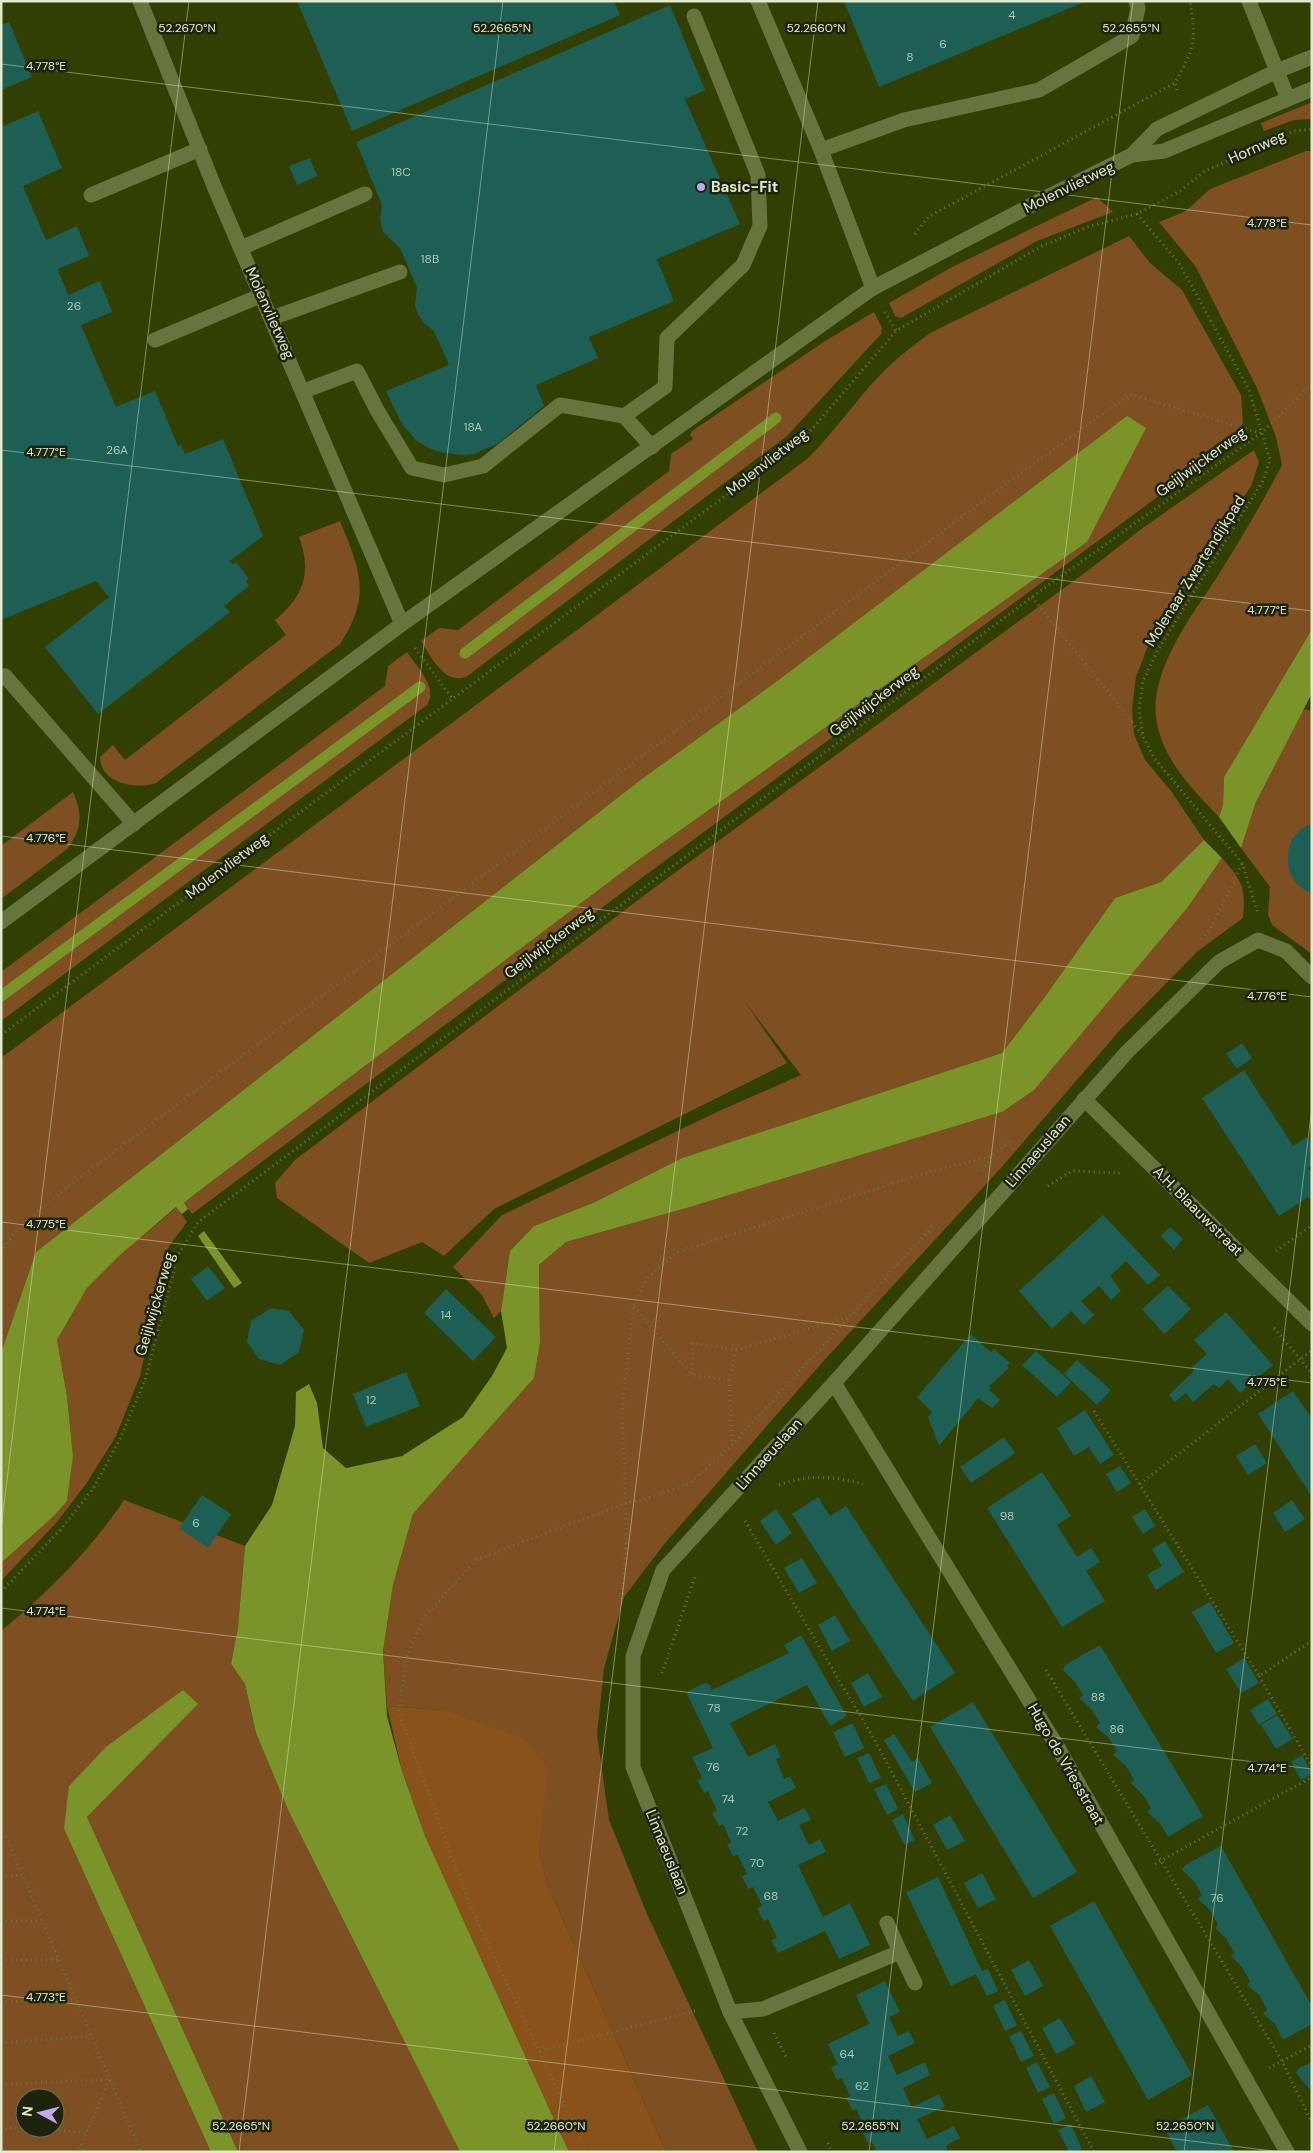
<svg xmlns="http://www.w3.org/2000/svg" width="1313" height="2153" viewBox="0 0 1313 2153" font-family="'DM Sans',sans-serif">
<rect width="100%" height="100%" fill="#323f03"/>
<!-- green -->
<g fill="#7e4f21" fill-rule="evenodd">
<polygon points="1312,102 1312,119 1294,120 1264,131 1261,123"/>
<path d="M1306 151H1312V629L1224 777 1223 805 1219 817C1194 791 1167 764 1158 728 1154 713 1155 697 1159 683 1169 645 1196 609 1217 577 1240 541 1262 503 1282 465L1276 437 1257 388 1196 267 1159 222 1186 211 1210 189Z"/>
<polygon points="1097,197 1113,212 1037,241 901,318 895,316 889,303 952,267"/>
<path d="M1129 236 1150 263 1182 290 1241 395 1243 423 1225 447 643 877 192 1214 184 1203 191 1197 637 861 1087 542 780 679 639 781 36 1252 1 1353V1058L807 459C834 433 855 401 880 375 895 359 913 346 930 333Z"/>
<path d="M874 312 882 328 881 334 787 436 466 677C444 685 431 656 421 641L439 628 458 630 669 471 671 454 693 439 690 435 692 431 825 341Z"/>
<polygon points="1254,450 1259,462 1251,486 1149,643 1136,677 1132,709 1134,734 1145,760 1171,791 1204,840 1161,882 1115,898 1044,998 1002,1053 682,1158 593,1203 534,1226 510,1251 501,1311 494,1318 482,1295 453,1267 502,1215 717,1112 801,1075 745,1002 787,1063 494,1209 444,1256 422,1242 369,1263 277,1198 275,1183 295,1160 650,891 1090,569 1140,530"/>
<path d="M340 521C360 570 372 596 340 644L156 783C136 790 100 783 100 757L113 745 125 760 286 635 275 620C304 597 312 572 299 537Z"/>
<path d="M407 652C416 666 439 688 427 705L1 1021V972L385 686 388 666Z"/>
<polygon points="1303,709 1312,711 1312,954 1272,925 1268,914 1270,887 1241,848 1256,802"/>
<path d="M73 792C83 814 82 830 67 849L1 899V846Z"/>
<path d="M1222 858C1242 881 1246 887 1243 918L1198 951 1120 1030 1000 1169 820 1365 665 1543 624 1597 604 1668 597 1734 609 1820 647 1914 758 2152H666L548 1886 539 1851 542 1818 442 1710 387 1706 383 1651 393 1585 413 1514 534 1378 540 1343 539 1265 566 1242 690 1207 1002 1112 1188 907Z"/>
<polygon points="177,1207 187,1222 169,1246 140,1376 116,1436 86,1484 56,1523 1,1581 1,1563 54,1516 67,1501 73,1455 67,1396 57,1340 87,1288 118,1257"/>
<path d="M124 1500 245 1546 238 1627 231 1664 245 1684 256 1733 289 1812 460 2152H238L87 1817 197 1704 64 1829 211 2152H1V1631C48 1592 90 1551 124 1500ZM25 2098H55V2128H25Z"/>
</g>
<!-- forest -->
<polygon fill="#88521a" points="387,1706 442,1710 522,1738 549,1767 539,1851 548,1886 666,2152 569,2152 425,1836 402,1771"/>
<!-- water -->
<g fill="#7b942a">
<polygon points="1127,416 1146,428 1087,542 637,861 191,1197 184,1203 188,1209 182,1214 176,1207 118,1257 87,1288 57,1340 67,1396 73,1456 67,1501 54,1516 1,1563 1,1353 36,1252 639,781 780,679"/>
<polygon points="1312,629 1312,693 1256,802 1241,848 1219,817 1223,805 1224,777"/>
<polygon points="1204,840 1222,858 1188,907 1034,1090 1002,1112 690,1207 566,1242 539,1265 540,1343 534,1378 413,1514 393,1585 383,1651 387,1716 402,1771 425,1836 569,2152 460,2152 289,1812 256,1733 245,1684 231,1664 238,1627 245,1546 272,1505 295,1426 296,1392 309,1384 317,1403 323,1448 346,1468 402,1456 463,1417 492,1376 507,1348 501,1311 510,1251 534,1226 593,1203 682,1158 1002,1053 1044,998 1115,898 1161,882"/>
<polygon points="204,1231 242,1283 234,1288 198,1236"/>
<polygon points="183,1690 198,1704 87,1817 238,2152 211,2152 64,1829 69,1786 106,1747"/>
</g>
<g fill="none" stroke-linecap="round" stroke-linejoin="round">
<!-- stream -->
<g stroke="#7b942a" stroke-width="11">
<polyline points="465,653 776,418"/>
<polyline points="1,996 420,687"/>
</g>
</g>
<!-- building -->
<g fill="#1d5e55">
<polygon points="297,1 614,1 620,15 352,131"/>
<polygon points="844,1 1087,1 879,87"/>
<polygon points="670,5 705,90 685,99 740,224 657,259 674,301 589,337 598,358 536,385 544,406 499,443 474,454 462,455 439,452 427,447 417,441 402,424 386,391 449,365 434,331 425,324 418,315 415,305 417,288 400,248 383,232 380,219 382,205 356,142"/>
<polygon points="9,22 32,77 1,90 1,25"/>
<polygon points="38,111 62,168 23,186 46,240 77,226 89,256 58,269 68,295 100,281 112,312 81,325 116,407 155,391 178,446 181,445 185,454 223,439 263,536 230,561 233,565 236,562 249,579 246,581 249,586 224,606 230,612 98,714 45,647 109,597 96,581 1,620 1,127"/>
<polygon points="310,158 317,176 297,185 289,166"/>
<polygon points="1312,823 1312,894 1299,886 1291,876 1288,864 1288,851 1292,839 1301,829"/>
<polygon points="1242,1043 1252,1058 1237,1069 1226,1054"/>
<polygon points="1244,1070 1293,1146 1307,1137 1312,1144 1310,1153 1312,1166 1308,1168 1312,1174 1312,1202 1308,1197 1279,1216 1202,1098"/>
<polygon points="1103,1215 1160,1275 1148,1285 1126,1261 1110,1276 1121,1291 1111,1300 1099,1286 1081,1301 1094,1315 1084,1325 1071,1311 1052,1329 1019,1291"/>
<polygon points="1170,1227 1183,1239 1174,1250 1161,1236"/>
<polygon points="208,1266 225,1288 207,1301 191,1279"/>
<polygon points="1168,1286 1191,1309 1164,1334 1142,1309"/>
<polygon points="446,1289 496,1337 473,1361 424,1313"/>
<polygon points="271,1308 289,1311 304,1330 299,1352 280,1365 259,1359 247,1342 251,1321"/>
<polygon points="1226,1312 1273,1365 1240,1393 1228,1379 1219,1388 1214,1384 1193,1402 1186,1393 1175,1402 1169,1395 1194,1371 1192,1367 1207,1354 1194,1340"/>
<polygon points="971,1334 991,1352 994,1349 1010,1363 1007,1366 1009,1368 989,1386 991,1388 989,1390 1000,1400 992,1408 978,1398 939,1446 928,1417 932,1412 917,1397"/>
<polygon points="1036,1351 1071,1382 1057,1397 1022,1365"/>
<polygon points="1077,1360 1111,1390 1097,1405 1064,1374"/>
<polygon points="406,1372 420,1406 366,1427 353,1394"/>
<polygon points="1293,1391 1312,1419 1312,1497 1258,1414"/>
<polygon points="1085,1410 1114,1455 1100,1464 1089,1447 1074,1456 1057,1428"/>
<polygon points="1004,1437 1015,1453 971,1483 960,1467"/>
<polygon points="1255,1444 1267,1463 1248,1475 1236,1456"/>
<polygon points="1120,1466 1131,1483 1117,1492 1106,1474"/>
<polygon points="1042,1472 1071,1516 1057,1525 1077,1557 1091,1548 1100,1562 1086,1571 1105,1601 1062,1627 987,1508"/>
<polygon points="202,1495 231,1514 208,1548 179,1528"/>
<polygon points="818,1497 830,1516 846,1506 955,1673 913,1701 792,1514"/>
<polygon points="1292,1500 1305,1519 1285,1532 1273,1513"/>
<polygon points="776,1509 792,1533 776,1545 760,1521"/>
<polygon points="1145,1509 1155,1526 1143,1534 1132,1517"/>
<polygon points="1165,1541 1184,1572 1156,1590 1147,1575 1162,1566 1152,1549"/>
<polygon points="802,1558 817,1583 799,1593 784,1568"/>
<polygon points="1210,1602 1234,1643 1216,1653 1192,1612"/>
<polygon points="835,1615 850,1641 832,1651 818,1625"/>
<polygon points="801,1635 847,1716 830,1726 807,1685 730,1723 748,1757 775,1744 781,1757 776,1759 784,1779 790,1776 796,1788 768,1802 778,1821 805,1808 811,1820 799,1825 809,1845 820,1839 826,1852 798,1865 823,1917 850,1903 870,1945 839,1959 825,1931 778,1953 771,1940 777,1938 768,1919 763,1921 757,1908 762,1906 753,1887 748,1889 742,1876 747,1874 738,1855 733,1856 727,1844 731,1842 723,1824 719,1826 712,1813 717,1811 708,1791 704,1793 697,1780 702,1778 692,1757 713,1748 687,1694 688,1691 705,1683 709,1684 712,1690 789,1653 784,1645"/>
<polygon points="1100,1645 1203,1816 1168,1837 1160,1823 1147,1812 1151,1808 1143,1795 1131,1783 1134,1780 1126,1766 1113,1755 1117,1751 1109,1738 1096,1727 1100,1723 1092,1710 1079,1698 1083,1695 1075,1682 1063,1670 1065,1665"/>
<polygon points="1244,1658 1259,1683 1241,1693 1226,1669"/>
<polygon points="868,1673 882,1697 864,1707 851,1683"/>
<polygon points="1268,1699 1277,1714 1259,1725 1250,1710"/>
<polygon points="973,1702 1077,1872 1033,1898 930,1727"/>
<polygon points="1277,1715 1293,1739 1276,1749 1261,1725"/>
<polygon points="853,1723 864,1748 845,1757 833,1732"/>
<polygon points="894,1734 912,1762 918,1758 932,1783 915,1792 884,1740"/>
<polygon points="869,1753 881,1778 869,1783 857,1758"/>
<polygon points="1302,1755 1312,1774 1301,1780 1291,1762"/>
<polygon points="886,1784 898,1809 887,1815 874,1789"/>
<polygon points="903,1814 915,1840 904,1845 892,1820"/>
<polygon points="950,1815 965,1841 947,1850 933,1825"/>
<polygon points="1221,1846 1312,2006 1312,2024 1283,2040 1275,2024 1263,2014 1267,2010 1259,1995 1247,1985 1250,1981 1242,1967 1231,1956 1234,1953 1226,1938 1215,1928 1218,1924 1209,1909 1198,1899 1202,1895 1194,1881 1182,1870 1185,1865"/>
<polygon points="982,1873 996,1899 978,1908 964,1883"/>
<polygon points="938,1877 982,1971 988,1969 998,1991 987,1996 976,1974 951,1986 906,1892"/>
<polygon points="1094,1901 1192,2075 1148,2100 1050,1926"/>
<polygon points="1029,1960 1043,1986 1025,1996 1011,1970"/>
<polygon points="885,1981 900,2012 889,2017 898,2036 909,2031 915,2043 888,2056 897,2075 925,2062 930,2075 903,2088 912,2107 939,2094 945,2107 917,2119 927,2139 954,2126 960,2138 946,2146 948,2152 877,2152 871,2141 868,2143 861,2130 865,2128 856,2109 853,2111 846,2098 850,2096 842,2078 837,2080 831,2067 837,2064 828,2044 869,2024 856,1995"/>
<polygon points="1005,2000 1017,2025 1005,2031 993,2006"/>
<polygon points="1060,2018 1075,2044 1056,2054 1042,2028"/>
<polygon points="1021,2031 1034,2056 1021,2062 1009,2036"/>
<polygon points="1037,2062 1050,2087 1038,2093 1026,2068"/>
<polygon points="1312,2062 1312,2092 1296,2073 1299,2068"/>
<polygon points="1091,2076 1105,2102 1086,2112 1074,2086"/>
<polygon points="1054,2093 1066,2118 1054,2124 1042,2099"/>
<polygon points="1208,2105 1234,2152 1177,2152 1164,2128"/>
<polygon points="1071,2124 1082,2149 1077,2152 1069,2152 1058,2130"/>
</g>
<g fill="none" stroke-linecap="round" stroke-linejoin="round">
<!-- path -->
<g stroke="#687442" stroke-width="3" stroke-dasharray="1 4" stroke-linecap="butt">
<path d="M1177 90 1175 83C1194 48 1197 42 1190 1"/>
<polyline points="1137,214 1179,263 1249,390 1270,460 1264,479 1158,650 1143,681 1139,711 1143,736 1154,758 1242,863 1258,914"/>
<polyline points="915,234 928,217 1175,83"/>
<polyline points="885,312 896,331"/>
<polyline points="1032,597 1143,736"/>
<polyline points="415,648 452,698"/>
<polyline points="1201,939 1211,928 1242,863"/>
<polyline points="1,1035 807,435 896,331 1040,247 1087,227 1137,214 1180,191 1205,171 1294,131 1312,129"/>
<polyline points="983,1171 992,1156"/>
<polyline points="1048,1186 1072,1171 1120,1173"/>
<polyline points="1276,1251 1312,1225"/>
<polyline points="1,1252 16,1231 66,1188 999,489 1130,394 1260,433"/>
<polyline points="634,1307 692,1375 693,1343 736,1350 729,1380 692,1375"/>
<polyline points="1274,1328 1312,1373"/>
<polyline points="736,1350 848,1317"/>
<polyline points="729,1380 732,1444"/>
<polyline points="1094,1411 1259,1676 1312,1641"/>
<polyline points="1140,1484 1311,1351"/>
<path d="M779 1485C810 1474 831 1476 863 1484"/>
<polyline points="745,1521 874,1739 1094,2152"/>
<polyline points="1,1592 60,1530 93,1489 121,1437 146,1377 178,1255 198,1222 1032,597 1260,434 1312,384"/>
<polyline points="622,1599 626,1538 626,1503 642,1500 689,1484 732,1445 933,1226"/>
<polyline points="1046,1670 1282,2061 1312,2123"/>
<polyline points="662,1673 695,1577"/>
<polyline points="1259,1676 1312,1767"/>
<polyline points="1,1836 6,1836 141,2152"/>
<polyline points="1155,1864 1312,1777"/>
<polyline points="1,1876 23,1875"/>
<polyline points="1,1921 43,1921"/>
<polyline points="1,1960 59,1960"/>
<polyline points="1,2002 76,2000"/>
<polyline points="774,2033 787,2059"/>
<polyline points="1,2043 91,2036"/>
<polyline points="539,2051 699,2010"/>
<polyline points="1269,2068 1312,2045"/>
<polyline points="1,2085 110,2079 78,2152"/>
<polyline points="29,2128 87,2133"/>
<polyline points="1,2131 12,2127 25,2128"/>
<polyline points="828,2143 832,2152"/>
<polyline points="82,2144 85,2152"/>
<polyline points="587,2152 468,1901 399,1713 406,1658 425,1616 476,1560 626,1503 622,1412 633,1306 648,1278 677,1252 926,1173 992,1156 1009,1141"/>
</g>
<!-- lane -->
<g stroke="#66753e" stroke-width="15">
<polyline points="821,150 904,120 1039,90 1132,36 1138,8 1136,1"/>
<polyline points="91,195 200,149"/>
<polyline points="241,248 365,194"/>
<polyline points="272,318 400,272"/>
<polyline points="155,340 262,295"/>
<polyline points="304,391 357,371 377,410 412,468 444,475 483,466 560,405 624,416 665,387 667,338 743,265 760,226 758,175 694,16"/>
<polyline points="624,416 652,447"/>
<polyline points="1,678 5,676 134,824"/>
<polyline points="900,1952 915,1983"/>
<polyline points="730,2012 763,2009 900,1952 887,1923"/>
</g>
<!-- street -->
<g stroke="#66753e" stroke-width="15">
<polyline points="140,1 216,191 402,624"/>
<polyline points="758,1 821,150 873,288"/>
<polyline points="1249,1 1288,99"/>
<polyline points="1084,1099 1312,1324"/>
<polyline points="834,1383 1057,1746 1287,2152"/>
<polyline points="800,2152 730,2012 633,1767 633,1656 663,1570 834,1383 1127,1052 1219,962 1258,940 1286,951 1312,977"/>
</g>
<!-- secondary -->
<g stroke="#66753e" stroke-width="15">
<polyline points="1132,155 1157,129 1277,71 1312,57"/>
<polyline points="1,922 402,624 873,288 1049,196 1132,155 1164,151 1312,89"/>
</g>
</g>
<!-- ticks -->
<path fill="none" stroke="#e1eacd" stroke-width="1" stroke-opacity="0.45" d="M1 64 1312 225M1 450 1312 611M1 836 1312 997M1 1222 1312 1383M1 1529 189 1M1 1608 1312 1769M1 1995 1281 2152M239 2152 503 1M554 2152 818 1M869 2152 1133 1M1184 2152 1312 1107"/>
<!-- markers -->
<circle fill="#c4a7f1" stroke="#1d230c" stroke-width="2" cx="701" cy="187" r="5"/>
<g text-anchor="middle" stroke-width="5" stroke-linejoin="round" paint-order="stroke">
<!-- number labels -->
<g font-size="12" fill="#b0c7af">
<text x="1012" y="19">4</text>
<text x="943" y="48">6</text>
<text x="910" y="61">8</text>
<text x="401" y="176">18C</text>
<text x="430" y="263">18B</text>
<text x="74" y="310">26</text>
<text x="473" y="431">18A</text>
<text x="117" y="454">26A</text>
<text x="446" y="1319">14</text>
<text x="371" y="1404">12</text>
<text x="1007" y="1520">98</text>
<text x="196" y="1527">6</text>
<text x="1098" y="1701">88</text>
<text x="714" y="1712">78</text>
<text x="1117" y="1733">86</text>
<text x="713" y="1771">76</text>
<text x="728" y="1803">74</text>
<text x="742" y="1835">72</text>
<text x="757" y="1867">70</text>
<text x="771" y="1900">68</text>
<text x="1217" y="1902">76</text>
<text x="847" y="2058">64</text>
<text x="862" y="2090">62</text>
</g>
<!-- street labels -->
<g font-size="15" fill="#e1eacd" stroke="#1d230c">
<text transform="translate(1257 147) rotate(-24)" y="5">Hornweg</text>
<text transform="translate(1069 187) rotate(-26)" y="5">Molenvlietweg</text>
<text transform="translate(270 313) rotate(66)" y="5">Molenvlietweg</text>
<text transform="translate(767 462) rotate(-38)" y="5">Molenvlietweg</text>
<text transform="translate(1201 462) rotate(-36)" y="5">Geijlwijckerweg</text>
<text transform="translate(1195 571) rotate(-58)" y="5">Molenaar Zwartendijkpad</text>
<text transform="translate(874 701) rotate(-37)" y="5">Geijlwijckerweg</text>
<text transform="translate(227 866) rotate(-37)" y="5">Molenvlietweg</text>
<text transform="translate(549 943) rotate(-37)" y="5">Geijlwijckerweg</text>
<text transform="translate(1038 1151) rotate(-49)" y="5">Linnaeuslaan</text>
<text transform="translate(1198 1211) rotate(45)" y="5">A.H. Blaauwstraat</text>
<text transform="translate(155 1304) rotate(-74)" y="5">Geijlwijckerweg</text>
<text transform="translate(769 1454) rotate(-48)" y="5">Linnaeuslaan</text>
<text transform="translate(1066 1764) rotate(60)" y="5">Hugo de Vriesstraat</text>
<text transform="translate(667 1852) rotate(68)" y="5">Linnaeuslaan</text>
</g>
<!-- poi labels -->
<g font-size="15" font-weight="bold" fill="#e1eacd" stroke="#1d230c" text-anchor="start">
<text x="711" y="192">Basic-Fit</text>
</g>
</g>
<g font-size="12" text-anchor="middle" fill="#e1eacd" stroke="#1d230c" stroke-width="5" stroke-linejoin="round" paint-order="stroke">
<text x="187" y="32">52.2670°N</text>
<text x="502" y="32">52.2665°N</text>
<text x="816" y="32">52.2660°N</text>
<text x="1131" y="32">52.2655°N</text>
<text x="46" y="70">4.778°E</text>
<text x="1267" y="227">4.778°E</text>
<text x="46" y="456">4.777°E</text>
<text x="1267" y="614">4.777°E</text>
<text x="46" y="842">4.776°E</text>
<text x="1267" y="1000">4.776°E</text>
<text x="46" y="1228">4.775°E</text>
<text x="1267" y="1386">4.775°E</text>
<text x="46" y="1615">4.774°E</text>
<text x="1267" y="1772">4.774°E</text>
<text x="46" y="2001">4.773°E</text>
<text x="241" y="2130">52.2665°N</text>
<text x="556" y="2130">52.2660°N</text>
<text x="870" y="2130">52.2655°N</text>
<text x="1185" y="2130">52.2650°N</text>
</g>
<!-- border -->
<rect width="1313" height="2153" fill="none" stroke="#e1eacd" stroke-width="5"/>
<!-- north arrow -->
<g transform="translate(40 2113) rotate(277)"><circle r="24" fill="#1d230c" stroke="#6b7359"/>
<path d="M0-4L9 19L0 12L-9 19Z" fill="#c4a7f1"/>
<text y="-8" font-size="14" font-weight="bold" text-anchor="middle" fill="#e1eacd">N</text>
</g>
</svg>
